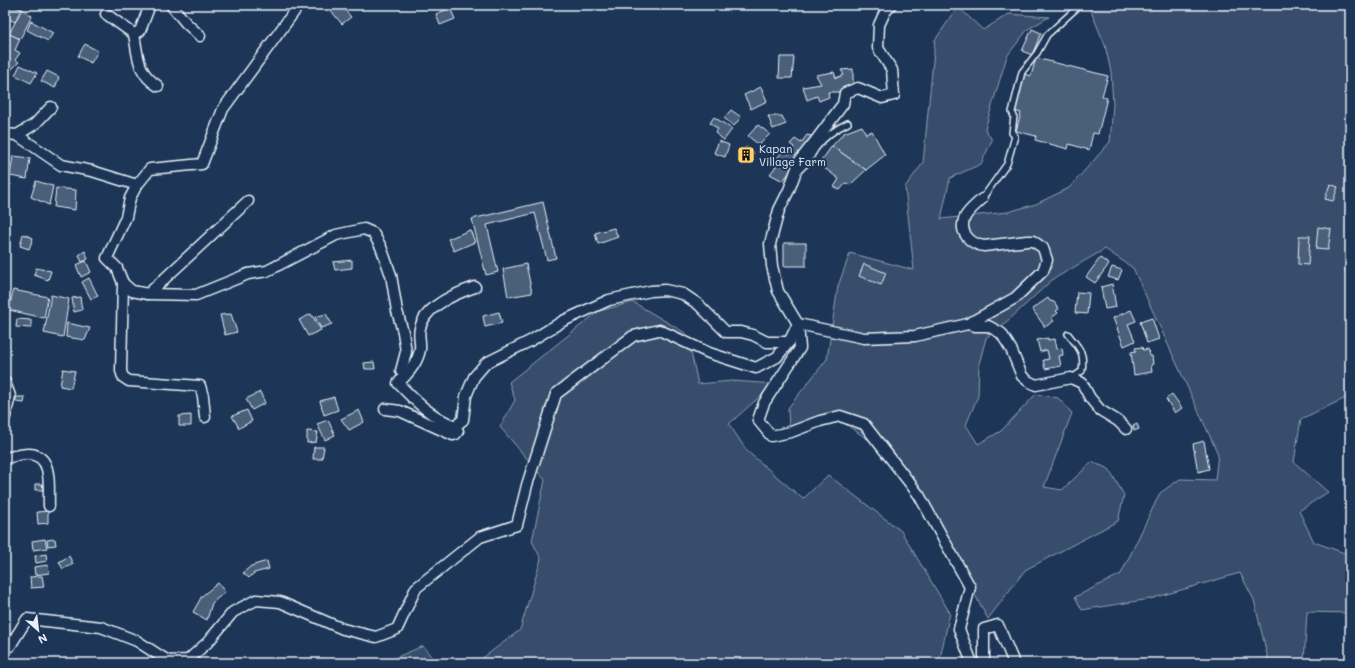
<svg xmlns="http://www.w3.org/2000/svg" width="1355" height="668" viewBox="0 0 1355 668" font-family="Mali,sans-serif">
<rect width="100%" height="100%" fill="#1d3557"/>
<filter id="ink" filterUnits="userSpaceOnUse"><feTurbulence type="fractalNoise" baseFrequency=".025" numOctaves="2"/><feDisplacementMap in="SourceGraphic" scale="8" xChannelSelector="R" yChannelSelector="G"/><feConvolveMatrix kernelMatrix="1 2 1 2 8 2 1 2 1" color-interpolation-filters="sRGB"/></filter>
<g filter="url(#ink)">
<!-- green -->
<g fill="#374d6c" stroke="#909fb2">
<polygon points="1094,5 1350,5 1350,396 1301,419 1294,462 1328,492 1299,511 1314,542 1350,555 1350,613 1307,612 1304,663 1269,663 1254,600 1240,573 1150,599 1082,610 1075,597 1121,574 1160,493 1180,479 1215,480 1218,454 1133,268 1105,249 1052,280 1011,318 986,338 979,364 978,396 966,425 978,444 1001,431 1036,394 1058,398 1072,413 1044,487 1062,490 1092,462 1109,469 1124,495 1118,521 1025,570 988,619 928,508 879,447 838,419 789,428 788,408 827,359 838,286 850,253 914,270 905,187 923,163 935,40 958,7 983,30 1009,14 1049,17 1028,29 1007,56 985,129 992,140 981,164 950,178 941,219 1008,212 1036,204 1069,188 1110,142 1113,105 1111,72 1105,45 1090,9"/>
<polygon points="633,302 687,334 698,384 733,381 774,384 729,424 747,451 803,499 828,475 901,531 950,613 939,663 476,663 520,630 541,559 532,541 545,480 500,427 515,400 509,382 599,311"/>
<polygon points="423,646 436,663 383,663"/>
</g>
<!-- building -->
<g fill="#495e7a" stroke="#e8f1f8">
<polygon points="7,5 22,9 15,22 5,17 5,8"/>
<polygon points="328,5 341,5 351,17 342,24 327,6"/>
<polygon points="450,8 455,19 440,25 436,14"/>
<polygon points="22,9 32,16 20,39 9,34"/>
<polygon points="31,21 53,33 48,41 27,30"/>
<polygon points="1032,29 1041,33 1032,55 1022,51"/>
<polygon points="5,32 20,39 15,50 20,53 15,60 19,62 9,72 6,78 5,49 7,46 5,45"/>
<polygon points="85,44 98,51 91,63 78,56"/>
<polygon points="780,57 794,57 792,78 779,78"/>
<polygon points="1036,58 1108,76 1102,96 1107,98 1098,134 1093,133 1089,150 1069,144 1068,149 1035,140 1036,136 1016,131 1021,113 1015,111 1024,74 1031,76"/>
<polygon points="20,65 37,73 31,83 15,75"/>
<polygon points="853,69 853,85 843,92 828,92 829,97 819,101 817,96 807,100 803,87 821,84 816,75 834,72 836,78 844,75 841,70"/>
<polygon points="47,71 59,77 55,88 41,81"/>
<polygon points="761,87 767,101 751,109 744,95"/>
<polygon points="731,110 741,117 734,126 724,118"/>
<polygon points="768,116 782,116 786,124 773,129"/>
<polygon points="714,117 732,129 724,140 715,133 718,129 710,123"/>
<polygon points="758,125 770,134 759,145 748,136"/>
<polygon points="862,126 866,134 872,131 885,155 866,170 832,146 844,133"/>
<polygon points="807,135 815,137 783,181 770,174 777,165 773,163 783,151 789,154 794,147 790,144 795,139 801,143"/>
<polygon points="719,141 729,145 725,157 714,153"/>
<polygon points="832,146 866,170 850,185 846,183 840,190 834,187 839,179 819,164"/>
<polygon points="746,147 754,153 744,163 738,156"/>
<polygon points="13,156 30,158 27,179 10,176"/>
<polygon points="5,176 11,185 5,189"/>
<polygon points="36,181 53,186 49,205 31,197"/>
<polygon points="1330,184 1338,187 1333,201 1325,199"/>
<polygon points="56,188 76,190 75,210 54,207"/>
<polygon points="543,202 556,258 547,260 535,213 487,225 498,272 486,275 472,219"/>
<polygon points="1318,227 1331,229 1328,250 1316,249"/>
<polygon points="614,228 618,237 598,244 595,233"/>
<polygon points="470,230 475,242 454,251 448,239"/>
<polygon points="23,234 33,238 29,249 20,246"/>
<polygon points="1299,236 1310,236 1308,265 1298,264"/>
<polygon points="1349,239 1350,239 1350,271 1345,271"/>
<rect x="784" y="243" width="22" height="23"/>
<polygon points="85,251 88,259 82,262 79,255"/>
<polygon points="1100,258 1109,264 1095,283 1086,277"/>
<polygon points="352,260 352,268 335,270 333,262"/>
<polygon points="86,261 91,272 81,277 76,265"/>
<polygon points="526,264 532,293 508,297 503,269"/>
<polygon points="864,264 886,273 881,285 859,276"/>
<polygon points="1112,267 1122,270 1118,280 1108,277"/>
<polygon points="36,268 51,271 48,280 34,275"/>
<polygon points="89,278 98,296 91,299 82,282"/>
<polygon points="1112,284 1116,307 1105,309 1101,287"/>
<polygon points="13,290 48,297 44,318 9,310"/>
<polygon points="1077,292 1089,293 1087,314 1075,313"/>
<polygon points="51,295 69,299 63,337 44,333"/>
<polygon points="80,297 82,310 74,312 72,298"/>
<polygon points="1048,298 1050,301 1054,302 1059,309 1056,311 1058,313 1051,318 1054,321 1045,327 1032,309"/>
<polygon points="1131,310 1136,321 1128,324 1135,341 1124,346 1113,318"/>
<polygon points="499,312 502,323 485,327 483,316"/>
<polygon points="231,314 237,332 225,335 220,315"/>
<polygon points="311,314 321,330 308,336 299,320"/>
<polygon points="326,314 332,324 321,328 315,317"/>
<polygon points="1152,318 1159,339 1147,343 1140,322"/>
<polygon points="17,319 31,320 31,328 16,327"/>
<polygon points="67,323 90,328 85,340 66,337"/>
<polygon points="1048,338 1048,340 1055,339 1057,349 1062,348 1063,355 1059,356 1061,366 1045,369 1043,360 1049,359 1047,350 1040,352 1037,340"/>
<polygon points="1142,347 1143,350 1148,349 1149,356 1152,356 1153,364 1151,365 1152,372 1134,375 1131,352 1136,351 1135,348"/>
<polygon points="374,362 375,369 365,369 364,363"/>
<polygon points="63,369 75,371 71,388 60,386"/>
<polygon points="260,392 265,403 252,410 246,399"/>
<polygon points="1172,394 1182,408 1175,413 1166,399"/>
<polygon points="16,397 25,397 24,403 16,402"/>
<polygon points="334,397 338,410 324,415 320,401"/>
<polygon points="247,410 252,421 239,428 232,416"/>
<polygon points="359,410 364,422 349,430 341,419"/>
<polygon points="191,415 191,426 179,426 179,416"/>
<polygon points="328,420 335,435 325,440 317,424"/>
<polygon points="1137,424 1139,429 1134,431 1133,426"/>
<polygon points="307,431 318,432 316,442 307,443"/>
<polygon points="1204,441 1209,469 1198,472 1193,444"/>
<polygon points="314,447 324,447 322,459 313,459"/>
<polygon points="35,484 42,484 43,490 35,490"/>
<polygon points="48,511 48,523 38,524 37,512"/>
<polygon points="45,539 47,548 33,550 32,541"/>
<polygon points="55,539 56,545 48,546 47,540"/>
<polygon points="46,554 47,561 36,563 35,556"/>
<polygon points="69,556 73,564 63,569 59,562"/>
<polygon points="267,561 269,569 254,573 249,578 243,573 251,566"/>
<polygon points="48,565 49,573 35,575 34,567"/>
<polygon points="42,576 44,587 31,588 30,577"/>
<polygon points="218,583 225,592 212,603 207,620 193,612 202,596"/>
</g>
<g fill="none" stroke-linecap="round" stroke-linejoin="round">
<defs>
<g id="lane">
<path d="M796 172C806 167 810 157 816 148 825 136 835 129 848 123"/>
<polyline points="982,199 1007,164 1015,136 1012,133 1014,116 1012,112 1022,72 1037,53 1047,35 1080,5"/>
<path d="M1068 334C1079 348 1085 352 1082 371L1072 378"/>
</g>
<g id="street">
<polyline points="171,5 186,23 200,36"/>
<polyline points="891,5 885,12 879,25 878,48 892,70 894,95 882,98 858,88 845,93 843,104 816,140 800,160 789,190 779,210 770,244 772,266 778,291 798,324 800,348 764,403 758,420 771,436 791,432 820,421 840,416 864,424 919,495 970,587 959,629 972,663"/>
<polyline points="106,14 134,34 140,31 150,5"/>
<path d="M134 34C138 56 137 73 158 86"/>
<polyline points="5,134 17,135 61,165 92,171 137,185 130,198 126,217 107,258 117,268 123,283 121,371 123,377 129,381 200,386 203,396 205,417"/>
<polyline points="17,135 35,124 51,107"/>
<polyline points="137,185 150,169 202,164 223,109 299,5"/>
<polyline points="123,283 132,291 148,294 196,295 248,274 267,271 336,235 364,229 373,233 381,247 391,275 397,311 403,332 406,352 401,371 405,376"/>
<path d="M475 287C457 293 425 306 420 328 418 335 421 342 420 349 418 363 408 374 398 383 415 401 431 417 455 426L463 420 466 396 474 377 486 363 530 341 563 321 609 300 651 291 665 290 683 294 698 304 726 332H741L753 335 767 342H789"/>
<polyline points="148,294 248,201"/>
<path d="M798 324 864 338 915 336 968 324 1015 298 1043 271 1047 260 1043 248 1033 241H1027L984 246C970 244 958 232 965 217 969 210 977 204 982 199"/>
<polyline points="968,324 975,326 988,326 1001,333 1011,349 1022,376 1028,381 1036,385 1071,378 1082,383 1090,398 1100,410 1118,421 1126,429"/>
<polyline points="5,382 10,396 5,417"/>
<polyline points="385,409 400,411 453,435 456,434 458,431 455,426"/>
<path d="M5 458C12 457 22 453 30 454 54 456 48 489 49 506"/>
<polyline points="5,647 10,646 27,619 101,627 137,641 168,661 188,660 208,642 233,612 256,600 280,602 343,629 376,637 397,629 416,588 480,537 517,525 527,485 556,394 633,336 659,330 709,353 756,368 777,357 789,342 798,324"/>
<polyline points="984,663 984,629 998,625 1014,663"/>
</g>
</defs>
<!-- lane casing -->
<use href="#lane" stroke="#e8f1f8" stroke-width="8"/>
<!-- street casing -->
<use href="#street" stroke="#e8f1f8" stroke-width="13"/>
<!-- lane -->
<use href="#lane" stroke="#1d3557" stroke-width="5"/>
<!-- street -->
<use href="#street" stroke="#1d3557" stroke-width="10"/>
</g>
</g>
<!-- icons -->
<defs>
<symbol id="building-square" viewBox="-11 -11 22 22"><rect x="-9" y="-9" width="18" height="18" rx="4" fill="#ffd166" stroke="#1d3557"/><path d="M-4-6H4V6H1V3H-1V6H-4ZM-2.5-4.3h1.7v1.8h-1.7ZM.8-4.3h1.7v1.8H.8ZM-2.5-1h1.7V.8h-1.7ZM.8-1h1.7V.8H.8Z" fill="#111"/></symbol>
</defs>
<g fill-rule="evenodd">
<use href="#building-square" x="736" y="145" width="20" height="20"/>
</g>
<g text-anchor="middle" stroke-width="4" stroke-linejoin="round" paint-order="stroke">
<!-- poi labels -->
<g font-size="11" fill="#e8f1f8" stroke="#1d3557" text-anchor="start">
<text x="759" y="153">Kapan<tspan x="759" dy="13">Village Farm</tspan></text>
</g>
</g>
<!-- margin -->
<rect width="1355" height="668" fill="none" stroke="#1d3557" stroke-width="20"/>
<rect x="10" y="10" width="1335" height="648" fill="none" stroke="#e8f1f8" stroke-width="1.5" filter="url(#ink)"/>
<!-- north arrow -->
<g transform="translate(38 630) rotate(152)" stroke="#1d3557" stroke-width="3" paint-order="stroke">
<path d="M0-3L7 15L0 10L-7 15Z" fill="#e8f1f8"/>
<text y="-6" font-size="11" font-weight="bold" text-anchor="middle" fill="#e8f1f8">N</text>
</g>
</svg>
